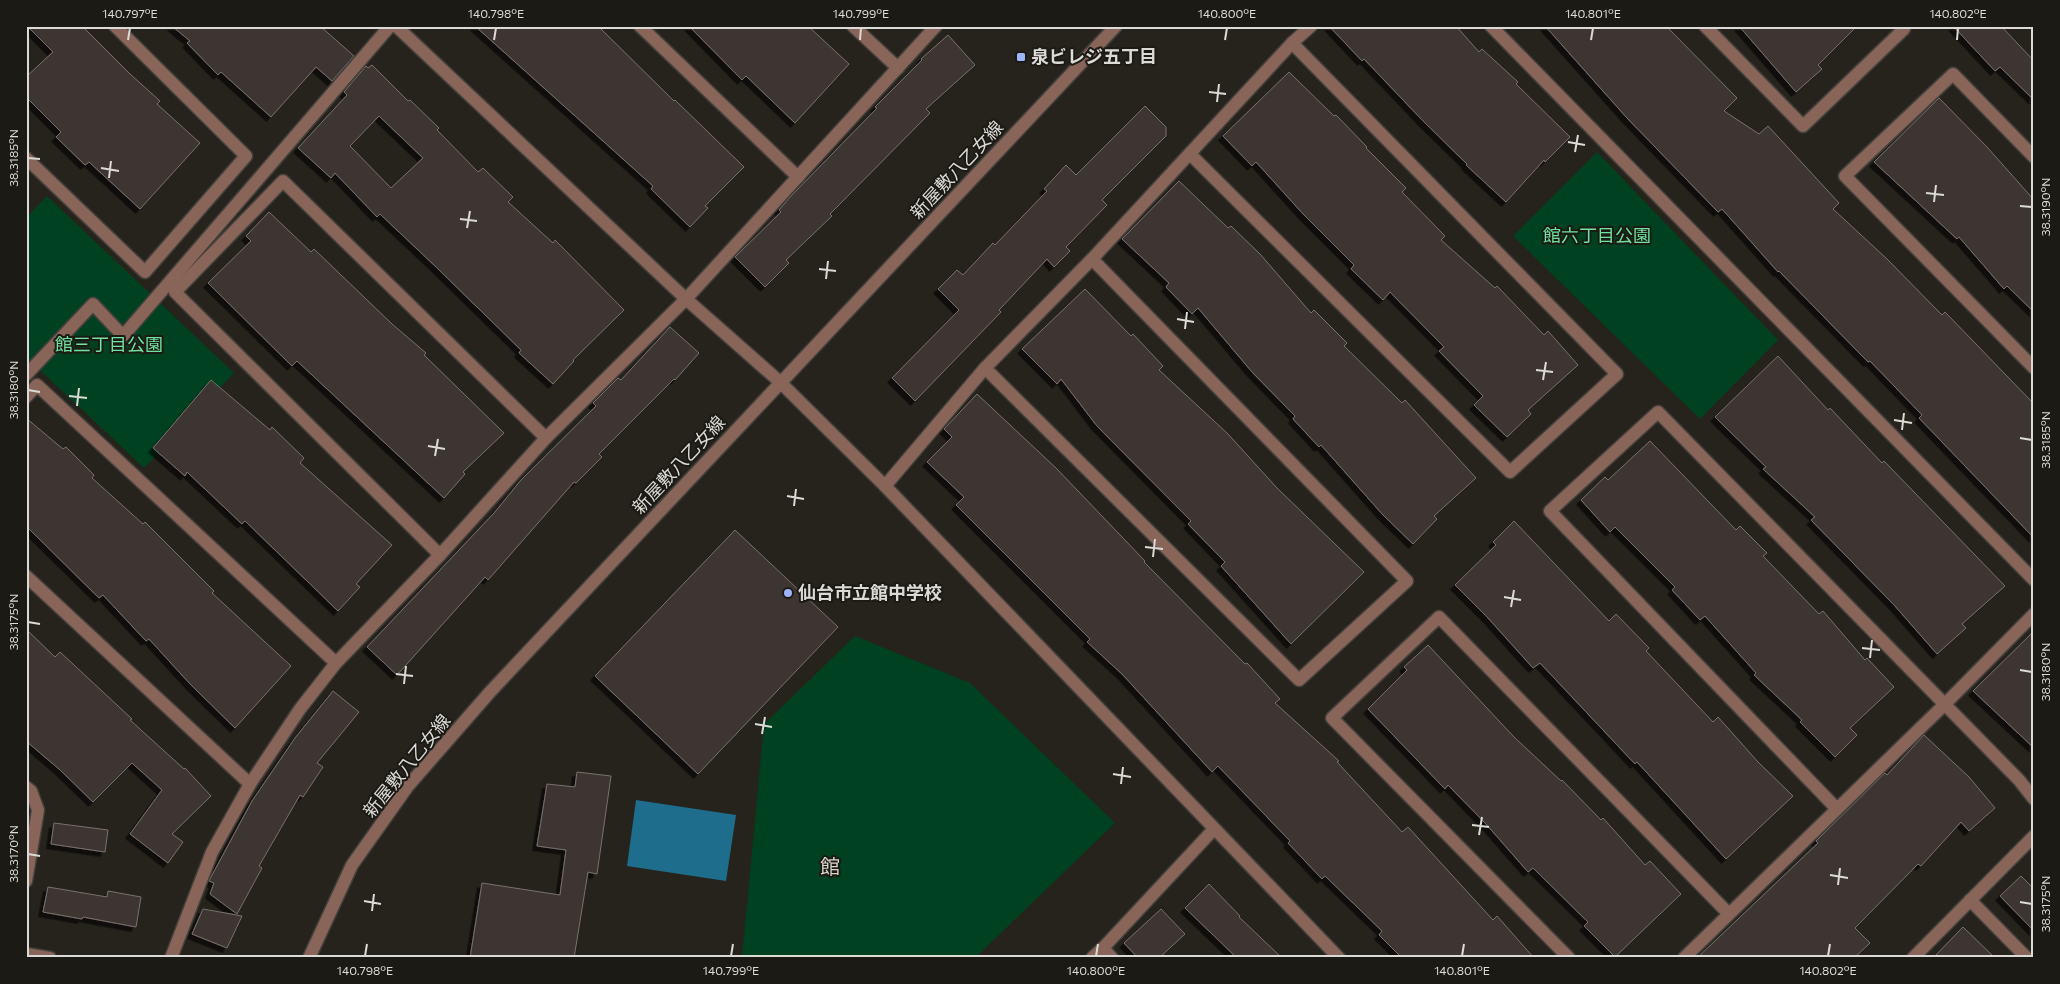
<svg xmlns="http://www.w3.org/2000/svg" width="2060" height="984" viewBox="0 0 2060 984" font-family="Commissioner,'Noto Sans JP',sans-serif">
<defs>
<filter id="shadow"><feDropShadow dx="-4.5" dy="4.5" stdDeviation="0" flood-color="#0009"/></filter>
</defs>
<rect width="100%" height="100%" fill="#26231d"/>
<!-- green -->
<g fill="#004122">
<polygon points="1597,152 1778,340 1700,419 1513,236"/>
<polygon points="47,196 234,373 144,468 26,357 26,218"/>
<polygon points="855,636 970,683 1115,823 975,958 742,958 764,724"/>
</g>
<!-- water -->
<polygon fill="#1e6d8d" points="636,800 736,815 726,881 627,866"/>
<!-- building -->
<g fill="#3c3532" stroke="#78716d" fill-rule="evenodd" filter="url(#shadow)">
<polygon points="27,26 82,26 130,74 160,101 157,104 200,143 140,209 89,162 85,165 56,137 61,132 26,97 26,77 53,52"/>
<polygon points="172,26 320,26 354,56 332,81 316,67 271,117 221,72 218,75 187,43 190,41"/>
<polygon points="475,26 598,26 674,101 675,100 744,167 705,206 708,208 690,227 651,189 653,186"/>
<polygon points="689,26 808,26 849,64 795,123 746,76 742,80"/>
<polygon points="1329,26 1456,26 1479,52 1482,49 1518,82 1516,84 1570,137 1545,162 1544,160 1506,202 1466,165 1467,164 1424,122 1364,59 1362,61"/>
<polygon points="1545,26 1666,26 1737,98 1724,111 1759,134 1768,126 1839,203 1833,209 1887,259 1942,315 1945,312 2034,404 2034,538 1919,418 1922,415 1870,361 1868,362 1779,271 1778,272 1722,209 1718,212 1627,118"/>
<polygon points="1739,26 1857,26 1818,65 1822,69 1796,92"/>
<polygon points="1953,26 2001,26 2034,61 2034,100 2000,67 1995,71"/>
<polygon points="948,35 975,65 926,109 930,113 830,214 832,216 786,260 789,263 765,287 735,257 781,212 779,210 791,196 877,108 875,107 922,60 921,59"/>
<path d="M372 65 408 101 410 100 439 128 437 130 478 172 483 168 513 197 508 202 553 243 555 240 624 310 573 360 574 361 553 384 519 353 521 350 435 266 380 214 377 217 335 173 331 178 298 148 347 95 344 92 366 66 368 68ZM379 116 423 158 391 188 350 146Z"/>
<polygon points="1289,72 1334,116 1336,115 1367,147 1366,148 1406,188 1402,192 1445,236 1441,240 1495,288 1497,286 1544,335 1548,331 1578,365 1528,410 1531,414 1507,437 1474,405 1483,396 1439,351 1444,347 1390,292 1383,300 1351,269 1354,265 1304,215 1256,162 1252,166 1223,136"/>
<polygon points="1939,98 1987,147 2034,200 2034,312 2007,286 2004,289 1959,237 1957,239 1874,162"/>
<polygon points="1145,106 1166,127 1166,136 1102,200 1107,205 1066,247 1070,251 1054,267 1047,259 999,310 1001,312 915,401 892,378 959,310 938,289 957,270 963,275 993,243 995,245 1047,191 1044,189 1066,165 1076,175"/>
<polygon points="1179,181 1228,228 1231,226 1260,254 1311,313 1314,310 1347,343 1344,346 1402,403 1405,400 1476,478 1434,516 1437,519 1413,544 1383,515 1321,445 1319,447 1293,419 1295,416 1252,372 1198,308 1192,314 1166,287 1169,283 1122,239"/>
<polygon points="269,212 311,252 314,249 392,324 426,353 424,355 504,433 463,472 465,474 444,498 297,361 292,366 208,283 251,241 246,236"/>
<polygon points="1085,289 1131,336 1133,334 1163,366 1159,370 1228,434 1277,488 1364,572 1291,644 1221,566 1225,562 1188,524 1191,521 1097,426 1061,379 1057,384 1022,349"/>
<polygon points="670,327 699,353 675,380 674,379 599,454 602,457 576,483 574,482 488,580 485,577 397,675 367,647 495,512 521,480 596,406 593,403 618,378 621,380"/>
<polygon points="1778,356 1828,410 1830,408 1882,463 1884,461 2005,586 1962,624 1966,628 1937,654 1895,606 1811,520 1815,517 1763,469 1766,467 1715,417"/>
<polygon points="211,380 270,430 272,427 304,458 300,463 392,545 356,584 360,587 338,611 245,521 242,524 187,472 185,476 153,448"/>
<polygon points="977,394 1057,469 1145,561 1144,562 1245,664 1247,663 1280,699 1275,703 1339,761 1337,762 1402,832 1408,827 1493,920 1497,916 1534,958 1402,958 1379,935 1382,931 1325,876 1322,879 1288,843 1290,841 1218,766 1212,772 1122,674 1087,642 1090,639 956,505 964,497 927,462 952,437 944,429"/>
<polygon points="26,418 63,449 66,447 94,475 92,478 143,524 145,522 214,591 212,593 291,666 235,728 191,685 149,639 146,641 103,595 99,598 26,526"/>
<polygon points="1650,441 1736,530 1740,526 1767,553 1763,556 1819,614 1823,611 1865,660 1867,658 1894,687 1850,728 1857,735 1835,757 1800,722 1802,720 1754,675 1756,673 1705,616 1700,620 1672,590 1675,587 1615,527 1610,532 1581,500 1605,477 1608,480"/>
<polygon points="1514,521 1609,621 1616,614 1649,648 1646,651 1713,722 1718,717 1758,762 1793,796 1726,859 1637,762 1635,764 1540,663 1533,668 1488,618 1455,585 1496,545 1493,542"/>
<polygon points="735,530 838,627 698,774 595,676"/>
<polygon points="26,629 55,657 60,652 132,719 130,720 184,769 185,768 211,796 172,834 183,842 168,863 130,834 162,790 132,763 93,802 59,769 26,741"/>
<polygon points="2034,631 2034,748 1973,691"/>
<polygon points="1428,645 1514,737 1561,781 1562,780 1601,820 1603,818 1645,865 1650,861 1681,894 1615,957 1584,926 1588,922 1533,868 1528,872 1486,824 1448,785 1445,789 1368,709 1407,670 1404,667"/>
<polygon points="333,691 359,712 317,763 323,767 303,797 300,795 259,866 262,868 237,914 210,894 214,883 209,881 211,877 252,801 295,738"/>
<polygon points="1924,735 1969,777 1995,808 1969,831 1961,822 1921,866 1918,864 1855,928 1870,943 1854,958 1697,958 1818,843 1816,841 1885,773 1887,775"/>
<polygon points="577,772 611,776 597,874 588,872 574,958 470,958 482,883 560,895 566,850 537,846 547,784 575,787"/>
<polygon points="54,823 108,830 105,852 51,844"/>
<polygon points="2021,876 2034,889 2034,931 2000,896"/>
<polygon points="1209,884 1240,916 1239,917 1282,958 1237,958 1185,908"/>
<polygon points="48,887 107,897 108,891 141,897 136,927 83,917 82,919 43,912"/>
<polygon points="203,909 242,916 227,948 192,934"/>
<polygon points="1161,909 1185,934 1159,958 1138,958 1124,943"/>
<polygon points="1963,927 1995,958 1933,958"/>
</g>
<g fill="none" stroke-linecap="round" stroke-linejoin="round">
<defs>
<g id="minor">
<polyline points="396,26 686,299 780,382 885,486 1339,958"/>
<polyline points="640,26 798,177"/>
<polyline points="853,26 898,68"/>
<polyline points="1491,26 2034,580"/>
<polyline points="1705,26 1803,126 1904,29 1901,26"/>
<polyline points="1190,154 1510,472 1617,374 1292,43"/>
<polyline points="2034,157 1953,74 1845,176 2034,368"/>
<polyline points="26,158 145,272 246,156 115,26"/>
<polyline points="985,368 1299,680 1407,581 1092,259"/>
<polyline points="26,375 93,304 123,336 390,26"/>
<polyline points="26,397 37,385 336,663"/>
<polyline points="885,486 985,368 1092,259 1292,43 1311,26"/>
<polyline points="440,555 175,292 283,181 546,438"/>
<polyline points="26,576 250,784"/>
<polyline points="26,787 31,791 38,810 26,881"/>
<polyline points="1837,809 1550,511 1658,412 2019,780 2034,799"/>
<polyline points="1970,900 2027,958"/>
<polyline points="1103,948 1112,958"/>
<polyline points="26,954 50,958"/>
<polyline points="171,958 212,852 250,784 300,709 336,663 440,555 546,438 686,299 936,26"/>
<polyline points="309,958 352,865 408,786 490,692 1116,26"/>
<polyline points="1092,958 1103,948 1214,829"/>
<polyline points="1569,958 1332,718 1439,617 1729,914"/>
<polyline points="1684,958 1944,705 2034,614"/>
<polyline points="1913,958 2034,836"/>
</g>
</defs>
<!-- minor casing -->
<use href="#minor" stroke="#43403b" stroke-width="15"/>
<!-- minor -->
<use href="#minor" stroke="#886459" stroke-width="12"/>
</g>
<!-- ticks -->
<path fill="none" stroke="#dcdad6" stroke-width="2" d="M128 40 130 28M494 40 496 28M860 40 861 28M1225 40 1227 28M1591 40 1593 28M1957 40 1958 28M1209 92 1226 94M1217 102 1219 84M1568 142 1585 145M1575 152 1578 135M28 158 40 159M101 168 119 171M109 178 111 161M1926 193 1944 195M1934 202 1936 185M2020 206 2032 207M460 219 477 221M467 228 470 211M819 269 836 271M826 279 828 261M1177 319 1194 322M1185 329 1187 312M1536 370 1553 372M1543 380 1546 362M28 390 40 392M69 396 87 398M77 406 79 388M1894 420 1912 423M1902 430 1904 413M2020 438 2032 440M428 446 445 449M435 456 438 439M787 496 804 499M794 506 796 489M1145 547 1163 549M1153 557 1155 539M1504 597 1521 600M1511 607 1514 590M28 622 40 624M1862 648 1880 650M1870 658 1872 640M2020 670 2032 672M396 674 413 676M404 684 406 666M755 724 772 727M762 734 765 717M1113 774 1131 777M1121 784 1123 767M1472 825 1489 827M1479 835 1482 817M28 854 40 856M1830 875 1848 878M1838 885 1840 868M364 901 381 904M2020 902 2032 904M372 911 374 894M365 956 367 944M731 956 733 944M1096 956 1098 944M1462 956 1464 944M1828 956 1830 944"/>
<!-- markers -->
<g fill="#9db4fd" stroke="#1c1a14" stroke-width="2">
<rect x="1016" y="52" width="10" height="10" rx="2.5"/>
<circle cx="788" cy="593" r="5"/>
</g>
<g text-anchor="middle" stroke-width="4" stroke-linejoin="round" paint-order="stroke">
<!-- poi labels -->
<g font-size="18" font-weight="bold" fill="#dcdad6" stroke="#1c1a14" text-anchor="start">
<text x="1031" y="63">泉ビレジ五丁目</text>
<text x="798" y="599">仙台市立館中学校</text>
</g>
<!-- street labels -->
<g font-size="18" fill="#dcdad6" stroke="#1c1a14">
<text transform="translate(957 170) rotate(-47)" y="6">新屋敷八乙女線</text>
<text transform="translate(679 465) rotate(-47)" y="6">新屋敷八乙女線</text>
<text transform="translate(407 766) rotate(-51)" y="6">新屋敷八乙女線</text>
</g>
<!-- park labels -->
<g font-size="18" fill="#70e19e" stroke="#1c1a14">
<text x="1597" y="242">館六丁目公園</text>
<text x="109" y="351">館三丁目公園</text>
</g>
<!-- quarter labels -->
<g font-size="20" fill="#d7d4cc" stroke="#1c1a14">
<text x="830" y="874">館</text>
</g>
</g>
<!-- border -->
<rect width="2060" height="984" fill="none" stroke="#1c1a14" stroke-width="55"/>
<rect x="28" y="28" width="2004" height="928" fill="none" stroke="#dcdad6" stroke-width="2"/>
<g font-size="12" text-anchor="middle" fill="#dcdad6">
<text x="130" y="18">140.797°E</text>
<text x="496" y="18">140.798°E</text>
<text x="861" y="18">140.799°E</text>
<text x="1227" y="18">140.800°E</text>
<text x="1593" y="18">140.801°E</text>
<text x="1958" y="18">140.802°E</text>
<text transform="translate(14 158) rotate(-90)" y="4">38.3185°N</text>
<text transform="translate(2046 207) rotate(-90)" y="4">38.3190°N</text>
<text transform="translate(14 390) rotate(-90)" y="4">38.3180°N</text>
<text transform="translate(2046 440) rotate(-90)" y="4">38.3185°N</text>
<text transform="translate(14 622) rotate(-90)" y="4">38.3175°N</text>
<text transform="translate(2046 672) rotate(-90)" y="4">38.3180°N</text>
<text transform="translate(14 854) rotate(-90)" y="4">38.3170°N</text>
<text transform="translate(2046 904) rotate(-90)" y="4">38.3175°N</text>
<text x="365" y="975">140.798°E</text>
<text x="731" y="975">140.799°E</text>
<text x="1096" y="975">140.800°E</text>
<text x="1462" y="975">140.801°E</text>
<text x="1828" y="975">140.802°E</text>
</g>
</svg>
